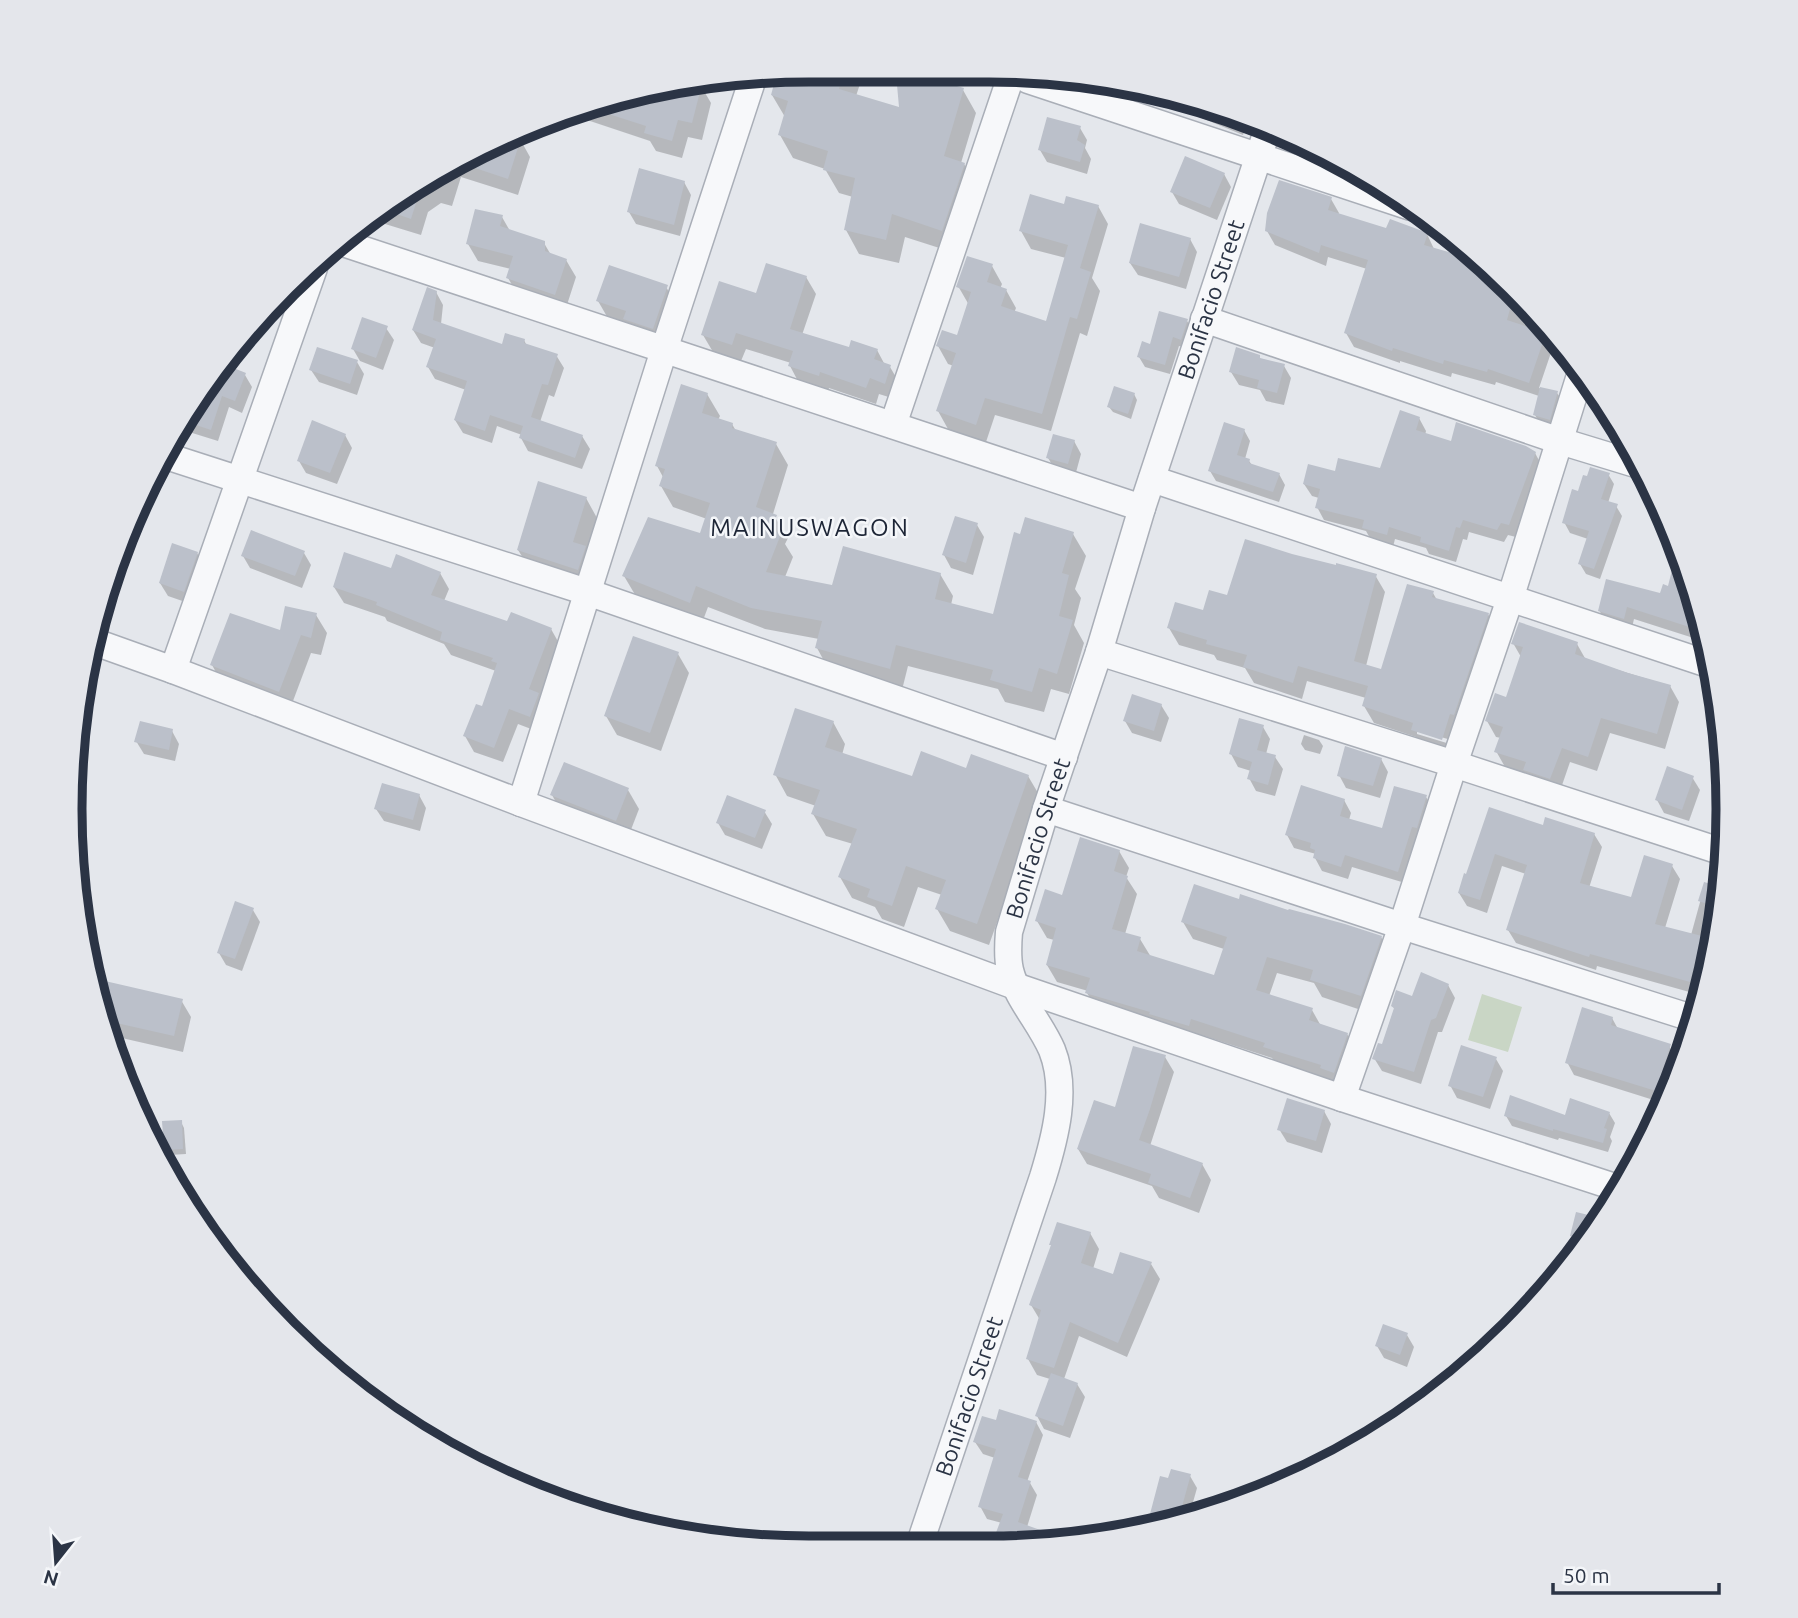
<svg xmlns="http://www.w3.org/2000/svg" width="1798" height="1618" viewBox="0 0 1798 1618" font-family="Ubuntu,sans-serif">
<rect width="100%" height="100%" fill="#e4e7ec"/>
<!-- green -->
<polygon fill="#c9d6c5" points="1482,994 1522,1007 1508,1052 1468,1040"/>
<!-- shadow -->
<g fill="#0003" fill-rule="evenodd">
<polygon points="809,70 861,72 863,75 856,96 901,109 898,74 911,74 963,90 976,113 961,163 964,164 978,188 955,253 905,237 899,263 859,254 846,230 853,197 839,193 825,169 793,158 780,135 785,117 772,95"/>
<polygon points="695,81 697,84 701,86 711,103 702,140 688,137 682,158 656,151 650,141 584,119 580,113 664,84"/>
<polygon points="1093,82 1133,84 1227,109 1249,120 1243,135 1180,109 1178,106 1135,93 1133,98 1098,90"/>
<polygon points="1080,128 1087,140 1085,148 1091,159 1087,174 1047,162 1040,150"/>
<polygon points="511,136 520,139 530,157 518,195 461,177 452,206 441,203 428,212 421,235 372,220 370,216 483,146"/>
<polygon points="1298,142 1354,167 1354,168 1303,150"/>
<polygon points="1224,174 1231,187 1217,220 1179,204 1172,192"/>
<polygon points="684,182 691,195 680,236 636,224 629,212"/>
<polygon points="1331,199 1339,213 1338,215 1387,231 1427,234 1434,249 1486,264 1556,338 1539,388 1557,393 1565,405 1556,431 1542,427 1535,415 1539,396 1496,382 1495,385 1452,373 1451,377 1400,361 1400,363 1354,347 1346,333 1367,269 1328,257 1326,266 1275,245 1267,231"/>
<polygon points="1098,206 1108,224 1092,278 1100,291 1087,336 1080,333 1051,431 995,415 986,442 948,429 938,411 954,366 948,364 938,346 958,337 969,305 958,286 992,266 1002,284 1000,289 1006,290 1016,308 1014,313 1047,323 1066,258 1031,249 1021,231"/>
<polygon points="502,217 510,231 544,243 551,255 566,260 576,277 565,311 518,295 508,278 511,269 478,261 468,244"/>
<polygon points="1190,239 1197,252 1186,289 1138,275 1130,263"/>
<polygon points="806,277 816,294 802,335 850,350 877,350 885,365 890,367 900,384 895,399 879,394 876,404 829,388 828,392 799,383 790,366 791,363 746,349 741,361 713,352 703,335 757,295"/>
<polygon points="666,287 678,306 663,347 609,320 598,301"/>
<polygon points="436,292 443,305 441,324 503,346 524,340 527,346 556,355 564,368 554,397 549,395 540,422 582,436 590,449 582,469 528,451 521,438 522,435 497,426 492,443 463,433 455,420 466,390 435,379 428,367 435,348 421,343 413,330"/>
<polygon points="1187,321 1193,330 1187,348 1179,346 1170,374 1145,367 1139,357 1151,346"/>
<polygon points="386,328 394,340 383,370 360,361 353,349"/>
<polygon points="1259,356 1261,360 1284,366 1291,378 1284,405 1266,401 1260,390 1239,385 1231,372"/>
<polygon points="357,362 364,374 357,395 319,382 311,370"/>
<polygon points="219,365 245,375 252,387 242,413 229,407 218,441 189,432 184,422 198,400 203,401 214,374"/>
<polygon points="707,394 720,416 718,420 732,424 736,431 776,444 788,465 773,514 788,538 785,544 793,557 785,577 833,587 940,574 953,596 951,605 994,616 1073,534 1086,556 1075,589 1081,598 1074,625 1084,643 1069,694 1051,689 1044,712 1005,702 998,689 908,666 902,690 829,670 817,648 819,639 765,629 708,607 702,623 637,598 624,576 701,536 707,519 673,507 661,486 663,477 657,466"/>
<polygon points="1134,394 1137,400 1131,419 1113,412 1109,407"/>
<polygon points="1419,418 1426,431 1425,435 1452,443 1535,453 1542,466 1516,537 1508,535 1504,542 1469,532 1467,540 1463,539 1456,562 1429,554 1426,548 1395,539 1393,547 1371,540 1366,531 1324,520 1317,507 1319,498 1312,496 1304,484 1336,473 1381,470"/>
<polygon points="1614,422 1627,443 1622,441 1613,426"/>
<polygon points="1244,430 1250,441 1245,459 1249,461 1252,465 1279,474 1285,485 1279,502 1216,481 1210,471"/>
<polygon points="345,435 352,448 337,484 306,473 299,461"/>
<polygon points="1074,441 1081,454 1075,476 1056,471 1048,458"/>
<polygon points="1608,474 1614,484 1608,503 1616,506 1622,516 1600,579 1586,574 1580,564 1588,539 1570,533 1564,522 1579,493"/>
<polygon points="586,498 597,518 587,551 596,567 589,588 530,569 518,550"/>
<polygon points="977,525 984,537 973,575 951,568 944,555"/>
<polygon points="197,553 204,566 191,604 168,596 160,583"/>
<polygon points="304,553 311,565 302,588 250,568 243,556"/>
<polygon points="1678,553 1703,618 1708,651 1705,645 1706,642 1634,619 1631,632 1607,624 1599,610 1661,595 1669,588"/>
<path d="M1291 556 1375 575 1385 592 1366 666 1382 671 1433 593 1437 600 1488 614 1497 631 1451 755 1422 747 1416 737 1374 723 1364 706 1366 698 1307 681 1302 699 1254 683 1245 668 1217 660 1214 655 1179 645 1169 628 1204 612ZM1417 730 1451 740 1450 744 1417 734Z"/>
<polygon points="392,570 440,573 449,589 444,601 508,624 551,629 560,645 540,699 547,710 539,732 518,724 503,762 474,752 465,736 483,709 496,671 451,655 444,644 387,621 385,617 344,603 334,587"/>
<polygon points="316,615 327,633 321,655 311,653 290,709 222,683 212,665"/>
<polygon points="1513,643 1577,644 1586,660 1670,686 1679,702 1665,749 1610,733 1597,771 1570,762 1559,794 1505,767 1496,751 1501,738 1496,737 1487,721 1507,699 1521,657"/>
<polygon points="678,654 689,673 661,751 617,735 606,716"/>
<polygon points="1161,705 1169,718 1161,742 1132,733 1125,721"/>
<polygon points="833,722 845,744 842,755 913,778 967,770 1028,776 1041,798 989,945 950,931 937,909 942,895 918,887 904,927 882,919 875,907 852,898 840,877 853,844 826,836 813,814 816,806 787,796 775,774"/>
<polygon points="1263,727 1270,739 1266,754 1275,757 1283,769 1275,796 1256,791 1249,778 1251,771 1238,767 1231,754"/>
<polygon points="172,731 179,744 175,761 144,754 136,741"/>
<polygon points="1304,735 1319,740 1323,746 1320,754 1305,750 1301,744"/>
<polygon points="1381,759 1388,772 1380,798 1346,788 1339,775"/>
<polygon points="1692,777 1700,790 1689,821 1664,813 1657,800"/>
<polygon points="628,790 639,809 627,840 563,815 552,795"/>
<polygon points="1725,791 1724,822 1719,813"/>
<polygon points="419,795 426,808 420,831 384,821 376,809"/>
<polygon points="1426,797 1433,809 1405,883 1352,867 1348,879 1322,871 1315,858 1316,854 1294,848 1287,835 1344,800 1351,813 1349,820 1383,831"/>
<polygon points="1490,809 1544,827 1594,834 1602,847 1589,888 1632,899 1672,866 1680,879 1665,928 1691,935 1705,884 1722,889 1722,906 1699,1003 1700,995 1597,966 1596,970 1516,943 1508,930 1526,874 1502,866 1487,913 1467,906 1459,893 1467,876"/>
<polygon points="764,811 772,824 762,849 725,835 718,823"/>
<polygon points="1119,851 1129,868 1126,877 1137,894 1125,934 1140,939 1151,957 1215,977 1224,949 1193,939 1183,922 1240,902 1381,937 1391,954 1370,1013 1322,997 1314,983 1277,973 1269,996 1312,1010 1321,1026 1347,1034 1357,1051 1344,1089 1275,1063 1272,1058 1201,1035 1198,1043 1097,1010 1087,993 1088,991 1057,982 1047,965 1054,940 1047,938 1037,921 1063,897"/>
<polygon points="253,910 260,922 242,971 226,965 219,953"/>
<polygon points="1448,985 1455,998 1442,1032 1438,1032 1421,1084 1382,1071 1374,1058 1383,1046 1395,1011 1393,1006"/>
<polygon points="95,1000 181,1000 191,1017 183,1052 113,1036 112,1044"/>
<polygon points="1612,1018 1618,1029 1669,1046 1676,1060 1682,1061 1663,1103 1574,1075 1567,1062"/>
<polygon points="1165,1057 1174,1072 1150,1146 1202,1164 1211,1180 1199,1213 1159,1198 1152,1186 1087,1164 1078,1149"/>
<polygon points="1496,1059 1503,1071 1490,1109 1457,1098 1450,1085"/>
<polygon points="1324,1111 1331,1124 1322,1153 1287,1142 1279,1129"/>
<polygon points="1609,1113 1615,1123 1610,1137 1612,1141 1608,1152 1559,1138 1558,1140 1512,1126 1506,1116 1566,1117"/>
<polygon points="181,1122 184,1128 186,1154 169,1155 165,1149"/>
<polygon points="1599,1220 1580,1247 1578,1246 1572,1236"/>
<polygon points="1090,1233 1099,1249 1093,1269 1114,1277 1151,1264 1160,1279 1127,1357 1079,1336 1064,1379 1077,1384 1085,1397 1070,1438 1044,1429 1037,1416 1050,1379 1037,1375 1028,1359 1040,1320 1031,1305"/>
<polygon points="1407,1335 1414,1347 1407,1367 1384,1358 1377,1346"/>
<polygon points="997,1422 1036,1422 1043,1435 1027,1482 1030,1483 1037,1495 1027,1527 1042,1533 1048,1545 1037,1546 993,1545 1002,1523 987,1519 980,1506 995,1458 983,1454 975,1442"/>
<polygon points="1190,1476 1197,1488 1188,1520 1180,1523 1159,1526 1152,1513 1169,1480"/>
</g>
<!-- building -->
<g fill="#bbc0ca">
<polygon points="809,70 826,71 825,74 842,78 839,89 899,107 896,74 918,75 964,88 944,156 965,163 942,231 892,214 886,240 844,230 855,178 823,170 828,151 778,135 788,101 771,95 777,73"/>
<polygon points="692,82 702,84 692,123 678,120 672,141 644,133 646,126 593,109 664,84"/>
<polygon points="1047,117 1081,126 1077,140 1085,145 1080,162 1038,150"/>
<polygon points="523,132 508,179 466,165 470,154 483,146"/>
<polygon points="1185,156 1225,173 1210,208 1170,192"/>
<polygon points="639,168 685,181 674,225 627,212"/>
<polygon points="1279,180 1332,197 1328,210 1386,228 1390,219 1428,233 1424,245 1484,262 1514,294 1507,320 1546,333 1529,383 1488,369 1487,372 1444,360 1443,364 1393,348 1392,351 1344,333 1368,260 1321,245 1319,253 1265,231 1267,213"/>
<polygon points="422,184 411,219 382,209 402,196"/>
<polygon points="1030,194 1064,204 1066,196 1099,205 1080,268 1091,272 1077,319 1070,317 1042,414 985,398 976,425 936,411 956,353 936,346 942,330 957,335 971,292 956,287 967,256 993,264 987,282 1007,289 1001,306 1046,321 1068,245 1019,231"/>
<polygon points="475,209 503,215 500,226 545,241 545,251 567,259 555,295 506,278 513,256 466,244"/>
<polygon points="1140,223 1191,238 1179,277 1129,263"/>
<polygon points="766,263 807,276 790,329 849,347 851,340 878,349 874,359 891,365 885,384 870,378 866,388 820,372 819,376 788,366 793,351 736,333 732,345 701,335 719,281 756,293"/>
<polygon points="609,265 668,285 653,329 623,319 626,311 596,301"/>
<polygon points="427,287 437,291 433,320 502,344 505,333 525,339 524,343 558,354 548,385 542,384 531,417 583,435 575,458 519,438 523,426 490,415 485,431 454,420 467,381 426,367 436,339 412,330"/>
<polygon points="1159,311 1188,319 1181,340 1173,337 1165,365 1137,357 1142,341 1150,344"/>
<polygon points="362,317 388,326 376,358 351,349"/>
<polygon points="234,347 237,349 231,367 246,373 235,401 222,396 211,430 184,421 199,398 202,399 206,389 204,389 223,359"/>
<polygon points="317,347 358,360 350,384 309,370"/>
<polygon points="1236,347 1260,355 1260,358 1285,364 1277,393 1257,388 1259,380 1229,372"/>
<polygon points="681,384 708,393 702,413 733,423 732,428 777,442 756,507 777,515 771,530 781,534 766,572 832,585 843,546 941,573 935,599 993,614 1014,532 1020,534 1025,517 1074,532 1062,573 1069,575 1059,616 1073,620 1057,674 1039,668 1032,692 990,680 993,670 896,645 890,669 815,648 822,621 751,608 696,586 690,603 622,576 648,517 700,533 710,503 659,486 665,469 655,466"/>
<polygon points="1114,386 1135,393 1128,414 1107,407"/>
<polygon points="1540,387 1558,391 1550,420 1533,415"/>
<polygon points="1400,410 1420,417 1416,430 1451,441 1456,422 1526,446 1536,452 1509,525 1501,523 1497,530 1463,520 1460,528 1456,527 1449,551 1420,542 1421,537 1389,527 1387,535 1362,528 1364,520 1315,508 1320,489 1303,484 1308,464 1335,471 1338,458 1380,468"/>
<polygon points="312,420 346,434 330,473 297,461"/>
<polygon points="1224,422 1245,429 1237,455 1250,459 1249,463 1280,473 1273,492 1208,471"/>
<polygon points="1053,434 1075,440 1068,464 1046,458"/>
<polygon points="1590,467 1610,473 1601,499 1618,504 1594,569 1578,564 1589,531 1562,523 1572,489 1578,491 1583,475 1587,476"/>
<polygon points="538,481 587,497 573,542 586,546 578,570 517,550"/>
<polygon points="955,516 978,523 966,563 942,555"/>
<polygon points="251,530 305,551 295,576 241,556"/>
<polygon points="1245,539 1292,554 1336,565 1336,563 1377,574 1354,661 1381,669 1407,584 1434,591 1432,597 1489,613 1454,715 1450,714 1442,740 1411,730 1413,723 1362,706 1368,686 1298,666 1293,683 1243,667 1247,655 1206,644 1207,640 1167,628 1175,602 1203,610 1209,590 1227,595"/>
<polygon points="172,543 198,552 184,592 159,583"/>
<polygon points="1677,550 1703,618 1705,632 1627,607 1624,619 1598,611 1606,579 1660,593 1663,584 1668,586"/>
<polygon points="344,552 391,568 396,554 441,572 431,595 507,621 511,612 552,628 529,689 539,693 530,717 509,709 494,748 463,736 476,704 482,706 497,663 491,661 493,658 440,640 442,632 376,605 377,602 333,587"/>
<polygon points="285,606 317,613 311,638 301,635 279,692 210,665 230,613 280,630"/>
<polygon points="1519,622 1578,642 1575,654 1628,673 1671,685 1657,734 1601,718 1588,757 1562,748 1550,779 1523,770 1526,762 1494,752 1503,727 1485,721 1495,693 1506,697 1523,647 1511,644"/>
<polygon points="633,636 679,652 650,733 604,716"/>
<polygon points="1132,694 1162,704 1154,731 1123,721"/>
<polygon points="795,708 834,721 825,747 912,776 921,751 966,768 971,754 1029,775 977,924 935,909 946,880 906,866 892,906 867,897 870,889 838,877 857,829 811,814 820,790 773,775"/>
<polygon points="1239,718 1264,725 1257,750 1276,755 1268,785 1247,779 1252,762 1229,754"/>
<polygon points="140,721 173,729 169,750 134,742"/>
<polygon points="1345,746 1382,758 1373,786 1337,776"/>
<polygon points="564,762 629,788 616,821 550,795"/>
<polygon points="1667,766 1694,776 1682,810 1655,800"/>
<polygon points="382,783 420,794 413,820 374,809"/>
<polygon points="1301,785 1345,799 1340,816 1382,828 1394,786 1427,795 1417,828 1412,827 1398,872 1345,855 1341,867 1313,858 1315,850 1310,848 1311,843 1285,835"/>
<polygon points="727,795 766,810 755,838 716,823"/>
<polygon points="1489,807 1543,825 1545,817 1595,833 1580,883 1631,897 1644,855 1673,864 1655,924 1702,936 1690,982 1590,954 1589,957 1506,930 1527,865 1495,854 1480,900 1458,893 1464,873 1466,874"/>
<polygon points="1080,837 1120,850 1114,871 1128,876 1112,929 1141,937 1137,951 1214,975 1227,937 1181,922 1194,884 1239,899 1240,894 1288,910 1289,909 1345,924 1382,936 1361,996 1310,980 1313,970 1267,957 1256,990 1313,1008 1309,1020 1348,1033 1334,1073 1320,1068 1321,1065 1263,1047 1265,1043 1191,1019 1189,1026 1149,1014 1150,1012 1085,993 1090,978 1046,965 1056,928 1035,921 1045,889 1062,895"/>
<polygon points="1704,882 1722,887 1718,907 1698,901"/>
<polygon points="235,901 254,908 235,959 217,953"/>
<polygon points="1421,972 1449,984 1436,1018 1431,1020 1414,1072 1372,1059 1378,1043 1382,1044 1394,1008 1391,1006 1396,990 1412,996"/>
<polygon points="92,978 183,999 174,1036 103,1020 95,1000"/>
<polygon points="1582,1007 1613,1017 1611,1025 1671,1044 1656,1091 1565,1063"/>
<polygon points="1461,1045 1497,1057 1483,1097 1448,1086"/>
<polygon points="1133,1046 1166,1055 1150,1109 1139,1140 1203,1163 1190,1198 1148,1183 1151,1174 1077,1149 1094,1100 1115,1107"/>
<polygon points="1510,1095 1565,1115 1570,1098 1610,1112 1604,1128 1607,1129 1603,1143 1553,1129 1553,1131 1504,1116"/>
<polygon points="1287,1098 1325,1110 1316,1141 1277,1130"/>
<polygon points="182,1120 183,1149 164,1150 162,1121"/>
<polygon points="1576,1212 1601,1218 1585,1240 1570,1236"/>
<polygon points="1057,1222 1091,1232 1081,1263 1113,1274 1120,1252 1152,1262 1118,1343 1070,1322 1054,1368 1026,1359 1041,1310 1029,1305 1051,1245 1049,1245"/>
<polygon points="1383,1324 1408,1333 1400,1355 1375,1346"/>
<polygon points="1051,1373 1078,1383 1063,1426 1035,1416"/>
<polygon points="999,1409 1037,1421 1018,1477 1031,1481 1018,1522 1043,1531 1037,1546 991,1546 1003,1514 978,1507 996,1449 973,1442 982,1416 996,1420"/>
<polygon points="1171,1469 1191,1474 1178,1521 1150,1514 1160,1476 1168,1478"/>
</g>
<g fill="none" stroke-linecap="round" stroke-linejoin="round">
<defs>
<g id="minor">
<polyline points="1028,80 1411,207"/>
<polyline points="340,242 1142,508"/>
<polyline points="1204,319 1560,441 1642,466"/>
<polyline points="893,425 1010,79"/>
<polyline points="163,455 587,592 1064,757"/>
<polyline points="1152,479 1711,665"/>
<polyline points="92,641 173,670 521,803 1015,986 1342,1098 1621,1189"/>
<polyline points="1099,652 1454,764 1723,852"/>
<polyline points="173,670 314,268"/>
<polyline points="521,803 664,350 754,75"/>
<polyline points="1046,809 1402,926 1695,1019"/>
<polyline points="1342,1098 1402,926 1454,764 1510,599 1582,369"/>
<path id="s1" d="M919 1546 1043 1177C1055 1138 1068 1090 1052 1050 1040 1022 1017 999 1010 970 1007 957 1008 944 1009 932L1046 809 1099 652 1142 508 1268 128"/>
</g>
</defs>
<!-- minor casing -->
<use href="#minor" stroke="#a9aeb7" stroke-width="29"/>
<!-- minor -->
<use href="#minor" stroke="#f7f8fa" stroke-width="26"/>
</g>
<g text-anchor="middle" stroke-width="5" stroke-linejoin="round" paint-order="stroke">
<!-- street labels -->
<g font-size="23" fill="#2b3445" stroke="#f4f6f9">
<text dy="8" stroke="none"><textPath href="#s1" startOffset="1312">Bonifacio Street</textPath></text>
<text dy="8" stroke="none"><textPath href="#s1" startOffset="746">Bonifacio Street</textPath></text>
<text dy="8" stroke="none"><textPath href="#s1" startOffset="158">Bonifacio Street</textPath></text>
</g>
<!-- neighbourhood labels -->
<g font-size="24" letter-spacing="2" fill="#1d2536" stroke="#f4f6f9">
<text x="810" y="536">MAINUSWAGON</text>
</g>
</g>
<!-- crop -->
<path d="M0 0H1798V1618H0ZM809 82H989A727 727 0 0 1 1716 809V809A727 727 0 0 1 989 1536H809A727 727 0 0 1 82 809V809A727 727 0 0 1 809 82Z" fill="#e4e6eb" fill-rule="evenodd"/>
<path fill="none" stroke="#2b3445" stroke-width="9" d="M809 82H989A727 727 0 0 1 1716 809V809A727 727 0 0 1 989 1536H809A727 727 0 0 1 82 809V809A727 727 0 0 1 809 82Z"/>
<!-- north arrow -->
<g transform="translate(56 1562) rotate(197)" stroke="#f4f6f9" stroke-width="5" paint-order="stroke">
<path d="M0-5L12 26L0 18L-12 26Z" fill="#2b3445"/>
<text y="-10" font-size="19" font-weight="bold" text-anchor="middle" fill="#2b3445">N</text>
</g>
<!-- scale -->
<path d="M1553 1583v10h166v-10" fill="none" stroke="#2b3445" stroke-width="3.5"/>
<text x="1563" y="1583" font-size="21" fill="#2b3445" stroke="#f4f6f9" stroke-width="5" paint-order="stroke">50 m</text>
</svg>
